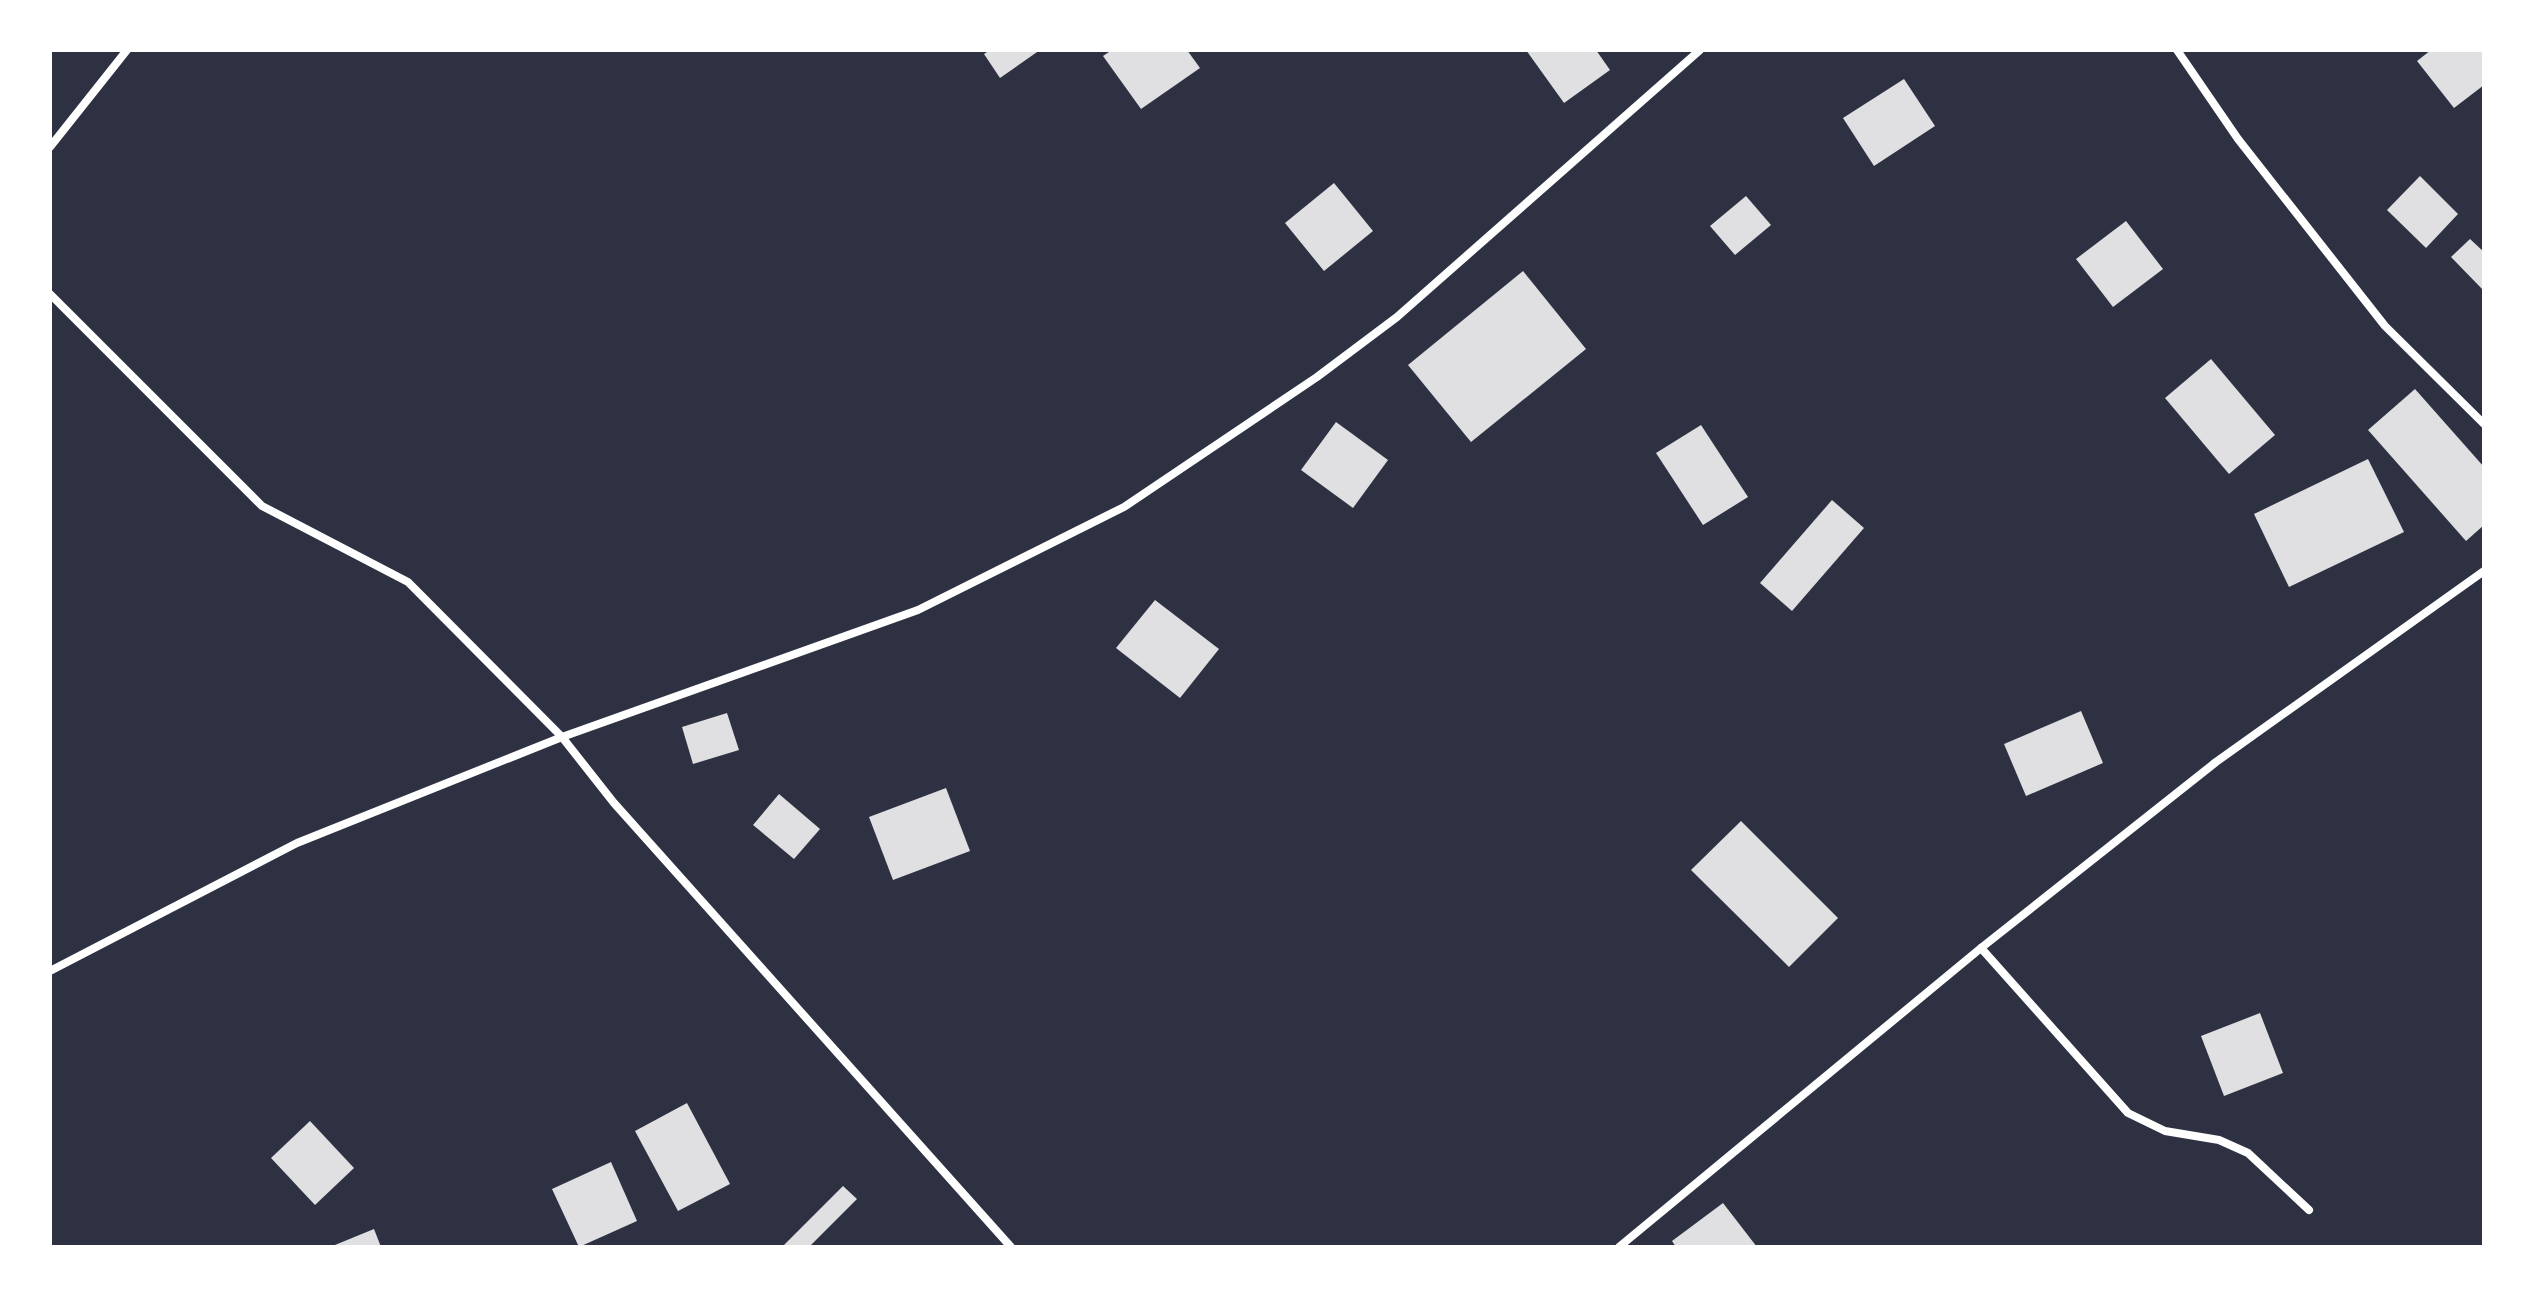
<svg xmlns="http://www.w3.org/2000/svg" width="2534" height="1297" viewBox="0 0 2534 1297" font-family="Merriweather,serif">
<rect width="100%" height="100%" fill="#2d3142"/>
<!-- building -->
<g fill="#e0e0e3">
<polygon points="990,50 1040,50 1000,78 984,54"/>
<polygon points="1112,50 1187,50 1200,68 1141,109 1103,56"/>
<polygon points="1526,50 1596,50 1610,70 1564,103"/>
<polygon points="2431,50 2484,50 2484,85 2454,108 2417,61"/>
<polygon points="1904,79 1935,126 1874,166 1843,118"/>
<polygon points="2420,176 2458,214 2426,248 2387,210"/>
<polygon points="1334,183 1373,231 1324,271 1285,223"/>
<polygon points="1746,196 1771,225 1735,255 1710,226"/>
<polygon points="2126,221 2163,269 2113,307 2076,259"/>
<polygon points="2470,239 2484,252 2484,291 2451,257"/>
<polygon points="1523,271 1586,349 1471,442 1408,365"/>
<polygon points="2211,359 2275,435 2229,474 2165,398"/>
<polygon points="2415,389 2484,467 2484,525 2466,541 2368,430"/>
<polygon points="1336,422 1388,460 1353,508 1301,470"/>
<polygon points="1701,425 1748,497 1703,525 1656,453"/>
<polygon points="2368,459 2404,532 2289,587 2254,514"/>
<polygon points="1832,500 1864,528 1792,611 1760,583"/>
<polygon points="1155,600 1219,649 1180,698 1116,648"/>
<polygon points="2081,711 2103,763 2026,796 2004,744"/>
<polygon points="727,713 739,750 693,764 682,727"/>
<polygon points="946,788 970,851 893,880 869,817"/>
<polygon points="779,794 820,829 794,859 753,825"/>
<polygon points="1741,821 1838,918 1789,967 1691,870"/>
<polygon points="2260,1013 2283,1073 2224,1096 2201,1036"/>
<polygon points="687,1103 730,1184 678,1211 635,1131"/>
<polygon points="310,1121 354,1168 315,1205 271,1158"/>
<polygon points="611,1162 637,1221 579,1247 552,1189"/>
<polygon points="843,1186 857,1199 809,1247 786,1247 784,1245"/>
<polygon points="1723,1203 1757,1247 1676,1247 1672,1241"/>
<polygon points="374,1229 381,1247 330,1247"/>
</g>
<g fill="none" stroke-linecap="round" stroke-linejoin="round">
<!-- minor -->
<g stroke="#fff" stroke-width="8">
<polyline points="2177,50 2238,139 2385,326 2484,424"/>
<polyline points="50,147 127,50"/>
<polyline points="50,294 262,506 408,582 562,737 614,803 1011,1247"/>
<polyline points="1981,948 2128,1113 2165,1131 2219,1140 2248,1153 2309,1210"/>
<polyline points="50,971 297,843 562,737 918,610 1124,507 1317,377 1397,317 1700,50"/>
<polyline points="1619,1247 1981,948 2216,762 2484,571"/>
</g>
</g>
<!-- border -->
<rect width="2534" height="1297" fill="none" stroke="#ffffff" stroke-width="104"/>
</svg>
